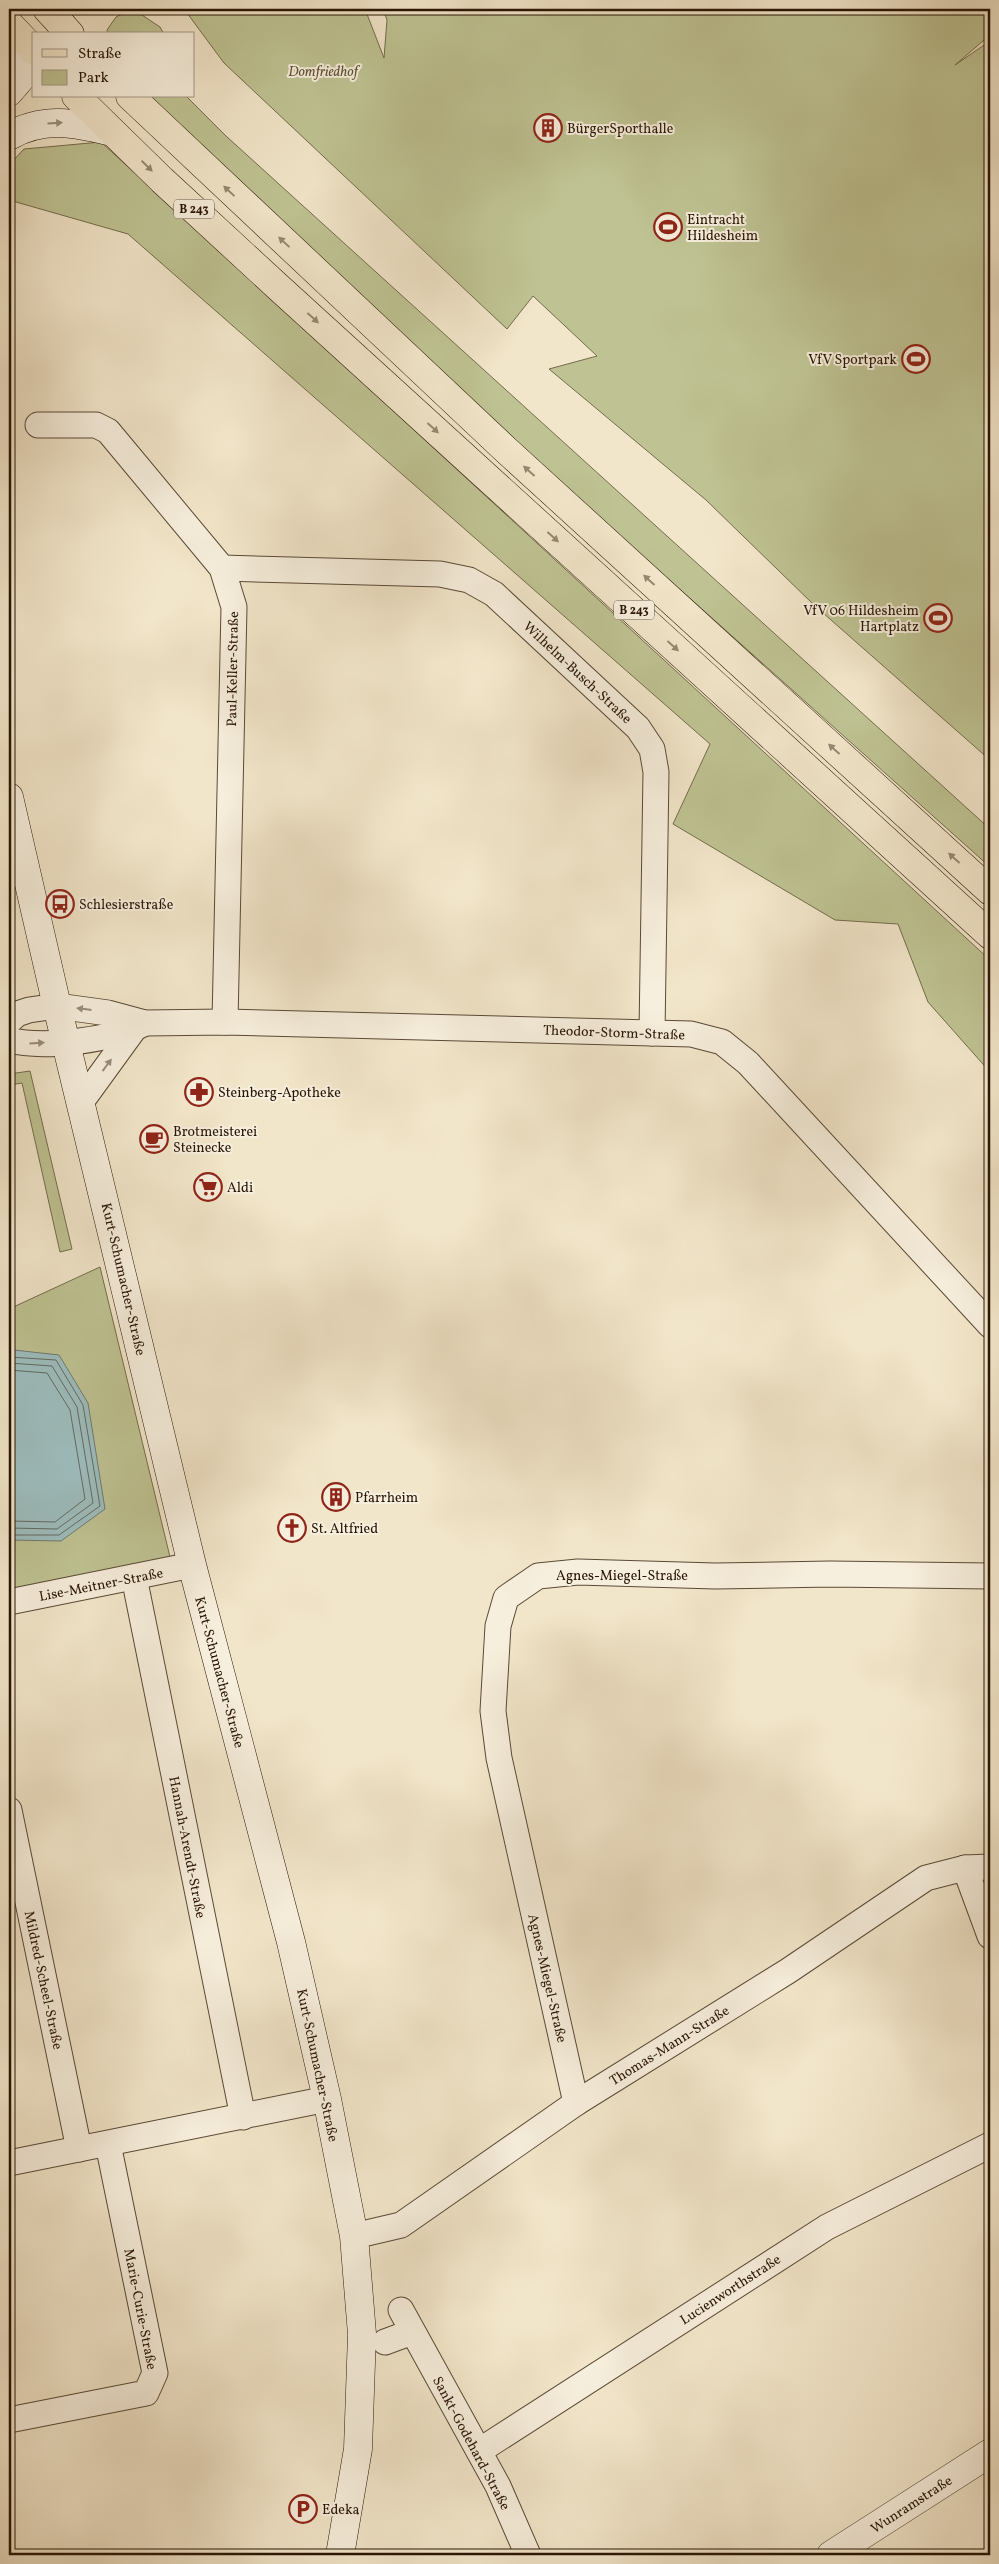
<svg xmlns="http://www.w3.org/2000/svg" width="999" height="2564" viewBox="0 0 999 2564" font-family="Vollkorn,serif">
<rect width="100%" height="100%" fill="#f2e6ca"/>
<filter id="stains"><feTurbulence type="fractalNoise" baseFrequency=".004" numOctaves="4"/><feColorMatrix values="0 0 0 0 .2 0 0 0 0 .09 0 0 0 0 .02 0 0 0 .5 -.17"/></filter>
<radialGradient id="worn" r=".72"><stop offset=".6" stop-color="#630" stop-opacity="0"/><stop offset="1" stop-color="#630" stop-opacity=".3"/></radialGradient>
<!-- green -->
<g fill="#bfc393" stroke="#746c4c">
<polygon points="133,9 160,27 164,34 108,34 107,30 116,17"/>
<polygon points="184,9 365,9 384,58 387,20 383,9 990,9 990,35 955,65 990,41 990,760 814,605 706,500 549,369 597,356 533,296 507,329 224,63"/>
<polygon points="149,96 186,96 226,136 990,829 990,867 465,397"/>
<polygon points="101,142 990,960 990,1072 928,1002 898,924 835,920 673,824 710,744 128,234 9,200 9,165 24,149"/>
<polygon points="30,1071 72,1249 60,1252 22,1083 9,1085 9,1074"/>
<polygon points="100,1267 170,1557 9,1590 9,1309"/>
</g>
<!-- water -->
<polygon fill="#9dbebf" stroke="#6e7a74" points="14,1350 59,1355 88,1403 105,1509 61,1541 9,1540 9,1352"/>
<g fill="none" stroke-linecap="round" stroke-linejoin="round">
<!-- shore -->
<g stroke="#626a62" stroke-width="1">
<polyline points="9,1357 56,1360 83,1405 100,1506 59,1535 9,1535"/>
<polyline points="9,1363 52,1366 77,1407 93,1503 57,1529 9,1528"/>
<polyline points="9,1370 47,1373 70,1410 85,1499 55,1522 9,1521"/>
</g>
<defs>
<g id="minor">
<polyline points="38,425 96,425 108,431 222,568 234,607 225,1022"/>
<polyline points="222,568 440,574 469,580 494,594 638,728 652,749 656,772 652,1033"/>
<polyline points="9,1021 17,1014 29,1010 57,1006 108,1013 145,1023 225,1022 652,1033 691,1034 722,1042 748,1063 990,1325"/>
<path d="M9 1040C44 1049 113 1040 145 1023"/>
<polyline points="81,1102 134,1029"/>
<polyline points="134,1577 243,2117"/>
<polyline points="9,1602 192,1565"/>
<polyline points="9,1810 79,2149"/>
<polyline points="965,1868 990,1936"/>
<polyline points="576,2103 499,1758 493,1711 498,1626 506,1598 538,1576 578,1572 715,1576 830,1574 990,1576"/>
<polyline points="9,2163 327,2099"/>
<polyline points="354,2236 401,2225 576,2103 788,1971 926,1878 965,1868 990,1867"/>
<polyline points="401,2310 498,2486 528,2555"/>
<polyline points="385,2342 412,2332"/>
<polyline points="9,2420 146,2393 155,2373 108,2144"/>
<polyline points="479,2451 827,2227 990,2145"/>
</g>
<polyline id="tertiary" points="831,2555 990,2453"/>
<g id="secondary">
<polyline points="9,92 22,77 31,47"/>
<path d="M9 136C45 116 74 123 112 132"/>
<polyline points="9,797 57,1006 192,1565 291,1942 327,2099 354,2236 362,2334 358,2449 340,2555"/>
</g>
<g id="primary">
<polyline points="47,9 61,24"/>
<polyline points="9,24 31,47"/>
</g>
<g id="trunk">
<polyline points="61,24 70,34"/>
<polyline points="31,47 34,51"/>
<polyline points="76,96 162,180 277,286 990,935"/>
<polyline points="130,96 506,450 990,891"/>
</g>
</defs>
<!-- minor casing -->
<use href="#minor" stroke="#5a4936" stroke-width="27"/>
<!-- tertiary casing -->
<use href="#tertiary" stroke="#5a4936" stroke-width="29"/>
<!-- secondary casing -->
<use href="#secondary" stroke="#281504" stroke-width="29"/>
<!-- primary casing -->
<use href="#primary" stroke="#281504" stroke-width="29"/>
<!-- trunk casing -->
<use href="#trunk" stroke="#281504" stroke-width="29"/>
<!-- minor -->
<use href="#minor" stroke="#f7efdd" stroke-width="25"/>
<!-- tertiary -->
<use href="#tertiary" stroke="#f7efdd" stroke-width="28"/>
<!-- secondary -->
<use href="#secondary" stroke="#f7efdd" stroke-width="28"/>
<!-- primary -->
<use href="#primary" stroke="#f2e6ca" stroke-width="28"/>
<!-- trunk -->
<use href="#trunk" stroke="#f2e6ca" stroke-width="28"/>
</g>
<!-- one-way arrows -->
<defs><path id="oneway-solid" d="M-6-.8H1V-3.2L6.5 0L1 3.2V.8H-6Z" transform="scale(1.25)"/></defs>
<g fill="#9a8d7b">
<use href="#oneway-solid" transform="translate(55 123) rotate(-3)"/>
<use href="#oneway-solid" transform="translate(84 1009) rotate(-173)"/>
<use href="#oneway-solid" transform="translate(37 1043) rotate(-3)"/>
<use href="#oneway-solid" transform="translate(107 1065) rotate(-54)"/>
</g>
<g fill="#978871">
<use href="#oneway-solid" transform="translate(147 166) rotate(44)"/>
<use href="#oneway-solid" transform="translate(229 191) rotate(-137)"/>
<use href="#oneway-solid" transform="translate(284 242) rotate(-137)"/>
<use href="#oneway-solid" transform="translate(313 318) rotate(42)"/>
<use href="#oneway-solid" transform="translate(433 428) rotate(42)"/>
<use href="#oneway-solid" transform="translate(529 471) rotate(-138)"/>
<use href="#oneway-solid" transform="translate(553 537) rotate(42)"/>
<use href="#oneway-solid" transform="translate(649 580) rotate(-138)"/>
<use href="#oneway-solid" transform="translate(673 646) rotate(42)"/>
<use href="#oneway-solid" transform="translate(834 749) rotate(-138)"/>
<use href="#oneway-solid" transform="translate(954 858) rotate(-138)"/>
</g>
<!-- icons -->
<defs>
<symbol id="building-ring" viewBox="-11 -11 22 22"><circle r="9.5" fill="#f7efdd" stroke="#8f2418" stroke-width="1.5"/><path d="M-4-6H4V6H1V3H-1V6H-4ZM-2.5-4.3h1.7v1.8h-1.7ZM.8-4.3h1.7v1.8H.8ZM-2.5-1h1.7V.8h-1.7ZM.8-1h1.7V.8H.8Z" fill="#8f2418"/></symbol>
<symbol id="stadium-ring" viewBox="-11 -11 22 22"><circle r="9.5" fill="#f7efdd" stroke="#8f2418" stroke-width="1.5"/><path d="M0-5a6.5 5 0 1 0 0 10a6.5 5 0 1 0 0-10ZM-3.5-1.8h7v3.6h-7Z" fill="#8f2418"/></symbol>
<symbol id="bus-ring" viewBox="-11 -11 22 22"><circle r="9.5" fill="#f7efdd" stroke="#8f2418" stroke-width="1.5"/><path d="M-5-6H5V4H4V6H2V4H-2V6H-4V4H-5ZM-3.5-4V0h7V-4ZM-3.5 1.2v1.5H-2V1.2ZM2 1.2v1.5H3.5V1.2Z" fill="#8f2418"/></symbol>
<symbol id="pharmacy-ring" viewBox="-11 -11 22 22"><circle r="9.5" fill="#f7efdd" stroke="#8f2418" stroke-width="1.5"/><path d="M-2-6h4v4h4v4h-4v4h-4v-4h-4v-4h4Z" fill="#8f2418"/></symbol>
<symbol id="cafe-ring" viewBox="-11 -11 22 22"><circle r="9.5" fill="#f7efdd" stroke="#8f2418" stroke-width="1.5"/><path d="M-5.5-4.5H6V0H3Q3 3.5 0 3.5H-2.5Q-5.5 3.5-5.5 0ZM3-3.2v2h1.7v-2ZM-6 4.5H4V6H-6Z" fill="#8f2418"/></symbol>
<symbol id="supermarket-ring" viewBox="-11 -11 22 22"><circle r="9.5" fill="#f7efdd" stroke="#8f2418" stroke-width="1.5"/><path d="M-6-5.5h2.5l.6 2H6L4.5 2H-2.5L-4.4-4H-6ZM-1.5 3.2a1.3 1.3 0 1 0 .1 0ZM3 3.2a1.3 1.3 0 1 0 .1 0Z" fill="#8f2418"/></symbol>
<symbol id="church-ring" viewBox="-11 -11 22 22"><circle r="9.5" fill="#f7efdd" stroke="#8f2418" stroke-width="1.5"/><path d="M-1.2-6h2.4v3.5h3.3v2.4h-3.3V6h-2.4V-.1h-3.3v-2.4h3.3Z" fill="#8f2418"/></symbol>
<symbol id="parking-ring" viewBox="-11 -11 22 22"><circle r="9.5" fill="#f7efdd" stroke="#8f2418" stroke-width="1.5"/><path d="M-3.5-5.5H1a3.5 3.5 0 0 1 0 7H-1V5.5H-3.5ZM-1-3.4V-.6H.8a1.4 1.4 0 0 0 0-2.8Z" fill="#8f2418"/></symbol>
</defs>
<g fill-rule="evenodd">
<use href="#building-ring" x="532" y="112" width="32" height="32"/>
<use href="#stadium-ring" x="652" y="211" width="32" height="32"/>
<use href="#stadium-ring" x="900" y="343" width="32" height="32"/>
<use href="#stadium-ring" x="922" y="602" width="32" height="32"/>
<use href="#bus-ring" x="44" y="888" width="32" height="32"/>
<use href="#pharmacy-ring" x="183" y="1076" width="32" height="32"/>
<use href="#cafe-ring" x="138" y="1123" width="32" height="32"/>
<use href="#supermarket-ring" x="192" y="1171" width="32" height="32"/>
<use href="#building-ring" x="320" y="1481" width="32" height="32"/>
<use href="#church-ring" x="276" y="1512" width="32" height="32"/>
<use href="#parking-ring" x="287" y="2493" width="32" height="32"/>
</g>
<g text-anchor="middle" stroke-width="4" stroke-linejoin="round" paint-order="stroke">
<!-- shield labels -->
<g fill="#f7efdd" stroke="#665645" stroke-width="1">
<rect x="174" y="199.5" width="40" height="19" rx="4"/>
<rect x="614" y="600.5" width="40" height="19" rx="4"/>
</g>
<g font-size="12" font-weight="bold" fill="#281504">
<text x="194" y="213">B 243</text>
<text x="634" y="614">B 243</text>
</g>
<!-- park labels -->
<g font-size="14" font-style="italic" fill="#5d5236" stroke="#f7efdd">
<text x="323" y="76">Domfriedhof</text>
</g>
<!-- poi labels -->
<g font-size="14" fill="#281504" stroke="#f7efdd" text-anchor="start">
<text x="567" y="133">BürgerSporthalle</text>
<text x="687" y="224">Eintracht<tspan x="687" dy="16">Hildesheim</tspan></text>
<text x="897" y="364" text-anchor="end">VfV Sportpark</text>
<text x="919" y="615" text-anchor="end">VfV 06 Hildesheim<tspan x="919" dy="16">Hartplatz</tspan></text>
<text x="79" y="909">Schlesierstraße</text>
<text x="218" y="1097">Steinberg-Apotheke</text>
<text x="173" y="1136">Brotmeisterei<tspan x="173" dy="16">Steinecke</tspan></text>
<text x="227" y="1192">Aldi</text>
<text x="355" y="1502">Pfarrheim</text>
<text x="311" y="1533">St. Altfried</text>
<text x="322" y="2514">Edeka</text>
</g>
<!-- street labels -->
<g font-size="14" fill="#281504" stroke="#f7efdd">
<text transform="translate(232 669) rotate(-89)" y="5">Paul-Keller-Straße</text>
<text transform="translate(578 672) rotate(43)" y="5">Wilhelm-Busch-Straße</text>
<text transform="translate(614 1032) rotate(2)" y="5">Theodor-Storm-Straße</text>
<text transform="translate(124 1279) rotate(77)" y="5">Kurt-Schumacher-Straße</text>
<text x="622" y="1580">Agnes-Miegel-Straße</text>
<text transform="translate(101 1584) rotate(-11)" y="5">Lise-Meitner-Straße</text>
<text transform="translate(220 1672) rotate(75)" y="5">Kurt-Schumacher-Straße</text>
<text transform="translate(188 1847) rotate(79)" y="5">Hannah-Arendt-Straße</text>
<text transform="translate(548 1978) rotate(77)" y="5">Agnes-Miegel-Straße</text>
<text transform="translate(44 1980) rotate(78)" y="5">Mildred-Scheel-Straße</text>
<text transform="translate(669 2045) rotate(-32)" y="5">Thomas-Mann-Straße</text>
<text transform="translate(318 2065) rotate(78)" y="5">Kurt-Schumacher-Straße</text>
<text transform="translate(730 2289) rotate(-33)" y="5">Lucienworthstraße</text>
<text transform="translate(141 2309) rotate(79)" y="5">Marie-Curie-Straße</text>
<text transform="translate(472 2443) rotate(62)" y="5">Sankt-Godehard-Straße</text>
<text transform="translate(911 2504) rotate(-33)" y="5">Wunramstraße</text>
</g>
</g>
<!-- margin -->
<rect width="999" height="2564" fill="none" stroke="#f2e6ca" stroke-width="30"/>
<rect x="10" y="10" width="979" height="2544" fill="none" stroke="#281504" stroke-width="2.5"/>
<rect x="15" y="15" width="969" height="2534" fill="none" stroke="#281504"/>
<!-- legend -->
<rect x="32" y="32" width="162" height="65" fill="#f7efdd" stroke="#a49886"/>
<rect x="42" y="49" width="25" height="8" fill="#f2e6ca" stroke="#a49886"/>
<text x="78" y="58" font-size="15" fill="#281504">Straße</text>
<rect x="42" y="70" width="25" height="15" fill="#bfc393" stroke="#a49886"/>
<text x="78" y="82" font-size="15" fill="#281504">Park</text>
<rect width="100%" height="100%" filter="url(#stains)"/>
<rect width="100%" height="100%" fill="url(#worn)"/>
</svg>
